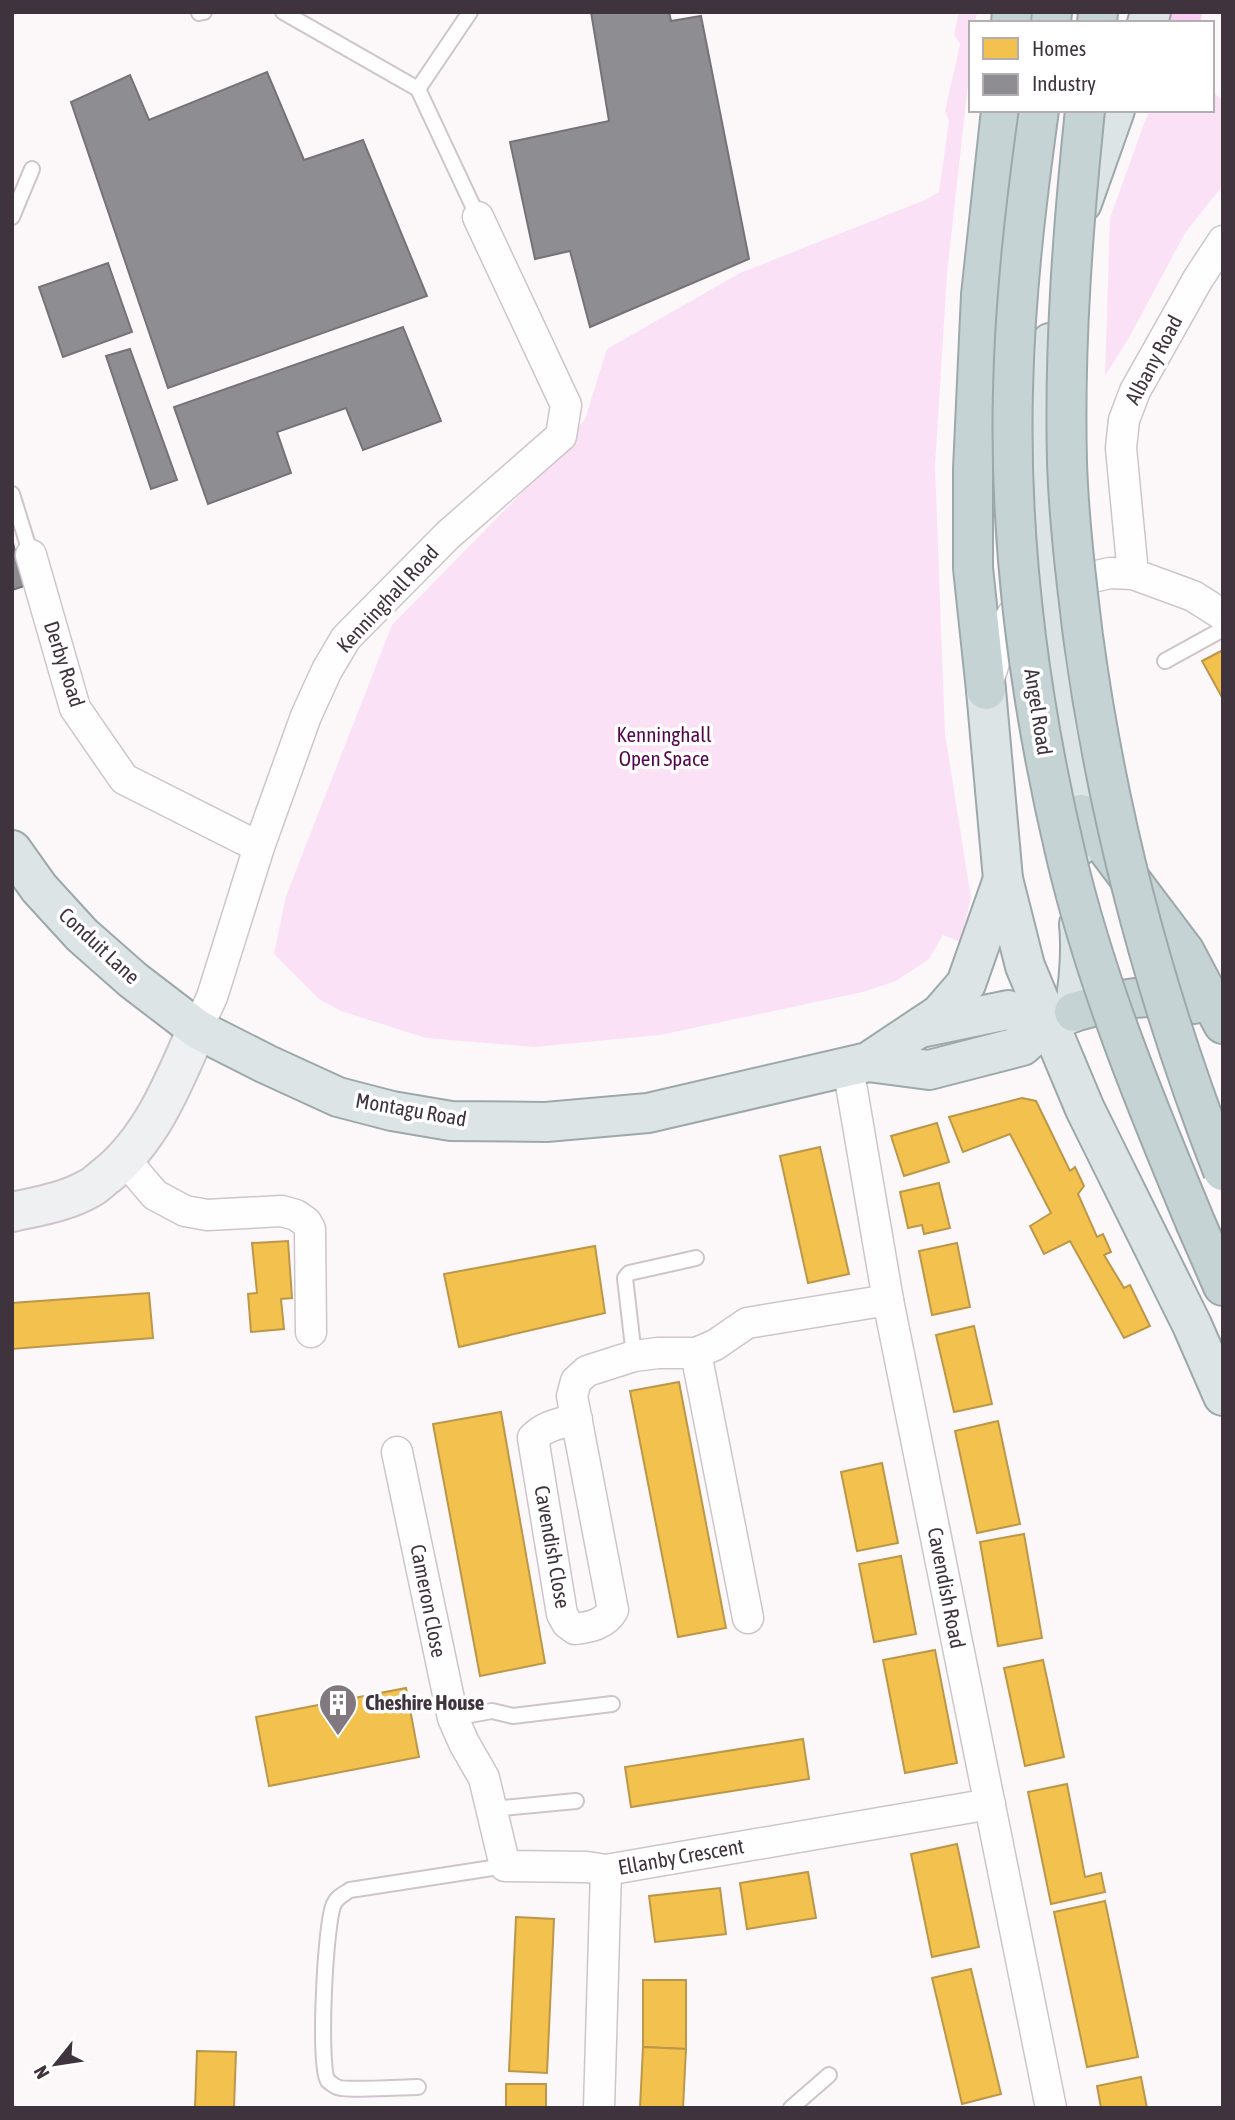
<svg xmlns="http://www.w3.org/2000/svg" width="1235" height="2120" viewBox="0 0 1235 2120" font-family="'Asap Condensed',sans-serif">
<rect width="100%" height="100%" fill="#fcf8fa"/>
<!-- green -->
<g fill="#fbe1f6">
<polygon points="959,12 977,12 975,23 971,23 971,58 947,274 935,466 945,734 971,898 960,942 943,935 929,959 896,981 863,992 660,1035 534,1047 426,1038 341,1011 319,999 274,954 286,896 392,625 539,475 585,419 607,349 740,273 925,200 939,192 949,121 945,111 960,44 954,34"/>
<polygon points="1212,91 1223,101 1223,185 1185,233 1130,336 1105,376 1110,218 1145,121 1150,110 1212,110"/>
</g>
<!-- homes -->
<g fill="#f2c14e" stroke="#bc9749" stroke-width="2">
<polygon points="1223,650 1223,699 1202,661"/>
<polygon points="1022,1098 1036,1101 1070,1171 1075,1167 1084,1186 1078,1194 1097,1237 1103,1234 1111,1252 1104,1255 1124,1288 1130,1285 1150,1326 1124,1338 1070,1241 1044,1254 1030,1226 1051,1213 1010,1134 963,1152 949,1117"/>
<polygon points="937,1123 949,1162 904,1176 891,1136"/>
<polygon points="820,1147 849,1274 808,1283 780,1156"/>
<polygon points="939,1183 950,1228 924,1234 922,1225 908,1228 900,1192"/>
<polygon points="288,1241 292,1298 281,1299 284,1329 251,1332 248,1294 257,1293 252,1243"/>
<polygon points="957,1243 970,1307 932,1315 919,1251"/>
<polygon points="595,1246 605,1313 459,1347 444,1274"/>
<polygon points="149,1293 153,1338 12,1349 12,1303"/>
<polygon points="974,1326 992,1404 954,1412 936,1335"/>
<polygon points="679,1382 726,1628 678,1637 630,1391"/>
<polygon points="501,1412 545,1663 480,1676 433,1424"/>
<polygon points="998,1421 1020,1524 977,1533 955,1431"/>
<polygon points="882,1463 898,1543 857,1551 841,1472"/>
<polygon points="1024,1534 1042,1638 998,1646 980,1542"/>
<polygon points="901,1556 916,1634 874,1642 859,1564"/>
<polygon points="935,1650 957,1763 905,1773 883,1660"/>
<polygon points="1043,1660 1064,1757 1025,1766 1004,1668"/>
<polygon points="406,1688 419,1757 269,1786 256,1717"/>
<polygon points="803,1739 809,1779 631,1807 625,1767"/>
<polygon points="1067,1784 1085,1877 1101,1873 1105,1892 1051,1904 1028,1792"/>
<polygon points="957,1844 979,1947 932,1957 911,1854"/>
<polygon points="808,1872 816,1918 747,1929 740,1883"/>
<polygon points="720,1888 726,1934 655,1942 649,1896"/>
<polygon points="1105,1901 1138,2057 1087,2067 1054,1912"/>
<polygon points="516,1917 554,1919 547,2073 509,2071"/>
<polygon points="971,1969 1001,2094 962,2104 932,1978"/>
<polygon points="643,1980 686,1980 686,2049 643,2047"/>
<polygon points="643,2047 686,2049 683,2108 640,2108"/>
<polygon points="197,2051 236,2052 234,2108 195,2108"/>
<polygon points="1141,2077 1147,2108 1101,2108 1097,2086"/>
<rect x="506" y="2084" width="40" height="24"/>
</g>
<!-- industry -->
<g fill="#8d8d92" stroke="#767278" stroke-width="2">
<polygon points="591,12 669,12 671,21 701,16 749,259 590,327 570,251 535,259 510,142 609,121"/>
<polygon points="267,72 304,160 363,140 427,296 168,388 71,102 130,75 149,120"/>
<polygon points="108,263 132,332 63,357 39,287"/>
<polygon points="403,327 441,421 363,450 346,408 277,432 291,473 208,504 174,407"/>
<polygon points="130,349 177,480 151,489 106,356"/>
<polygon points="12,539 24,586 12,590"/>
</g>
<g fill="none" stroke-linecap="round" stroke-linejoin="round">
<!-- river -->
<polyline stroke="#fbcdf2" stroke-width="56" points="1169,23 1174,12"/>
<defs>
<g id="lane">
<polyline points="283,12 418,89 478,217"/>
<polyline points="199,13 204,12"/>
<polyline points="418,89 470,12"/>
<polyline points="12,217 32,169"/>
<polyline points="12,494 31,555"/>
<polyline points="1165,661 1223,629"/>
<polyline points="634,1356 625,1278 629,1273 696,1258"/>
<polyline points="453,1718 492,1711 513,1716 612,1704"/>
<polyline points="492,1809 576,1801"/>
<path d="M418 2087C404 2087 345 2091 337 2087 334 2086 331 2083 328 2081 318 2067 325 1921 334 1904 337 1897 344 1894 350 1890L505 1866"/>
<polyline points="791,2108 829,2075"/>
</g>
<g id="street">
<polyline points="31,555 75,708 124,779 259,847"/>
<polyline points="1133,574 1121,448 1124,420 1135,391 1198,279 1223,241"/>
<polyline points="989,679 1005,626 1021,602 1044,588 1110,573 1133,574 1193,596 1223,615"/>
<polyline points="197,1029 212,997 259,847 306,716 327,670 346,638 448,535 561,436 566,405 478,217"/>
<polyline points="848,1067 888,1300 1051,2108"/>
<polyline points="125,1160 155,1195 185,1211 207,1215 282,1211 296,1215 306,1222 310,1229 311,1332"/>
<polyline points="696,1353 748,1618"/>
<path d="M577 1419C561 1423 544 1426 533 1438L562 1614 567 1623 575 1629C591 1627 605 1624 613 1610L572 1396 576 1381 587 1371 634 1356 658 1353H696L715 1345 747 1323 888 1300"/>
<polyline points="397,1452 453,1718 464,1743 484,1778 505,1866 587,1867 606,1870 990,1804"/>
<polyline points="599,2108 606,1870"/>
</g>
<path id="secondary" d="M12 1212C39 1206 66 1202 90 1188 96 1185 101 1179 107 1175 152 1138 174 1082 197 1029"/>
<g id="primary">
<polyline points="1147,23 1151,12"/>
<polyline points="1082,203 1115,110"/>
<polyline points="1050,343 1043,476 1044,588 1051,677 1081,814 1079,846"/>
<polyline points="986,690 1003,879 1025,966 1085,1109 1192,1325 1223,1396"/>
<polyline points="12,850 39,888 82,935 133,980 197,1029 266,1064 338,1097 392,1111 451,1121 546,1122 648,1113 868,1062 940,1014 966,984 1003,879"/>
<polyline points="921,1028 1008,1010 1049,1022"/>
<path d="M868 1062 929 1070 1022 1046 1049 1022 1074 1012C1079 982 1082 954 1079 924"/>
</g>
<g id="highway">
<polyline points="1011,23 1012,12"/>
<polyline points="1051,23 1052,12"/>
<polyline points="1097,23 1098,12"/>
<polyline points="986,690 973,568 973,469 981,295 1001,110"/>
<polyline points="1081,814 1185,952 1223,1024"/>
<path d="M1074 1012C1114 1001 1153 989 1194 1004"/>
<polyline points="1196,1224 1223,1286"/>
</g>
</defs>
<!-- lane casing -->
<use href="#lane" stroke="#cdc5ca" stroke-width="18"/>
<!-- street casing -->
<use href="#street" stroke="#cdc5ca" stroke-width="33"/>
<!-- secondary casing -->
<use href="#secondary" stroke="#cdc5ca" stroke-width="42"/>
<!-- primary casing -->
<use href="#primary" stroke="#9da8aa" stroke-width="42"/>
<!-- highway casing -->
<use href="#highway" stroke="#9da8aa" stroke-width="42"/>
<!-- lane -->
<use href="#lane" stroke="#fffefe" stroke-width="14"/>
<!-- street -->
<use href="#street" stroke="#fffefe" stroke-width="30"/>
<!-- secondary -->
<use href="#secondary" stroke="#eef0f2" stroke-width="38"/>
<!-- primary -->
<use href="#primary" stroke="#dde4e5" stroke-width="38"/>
<!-- highway -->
<use href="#highway" stroke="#c6d3d4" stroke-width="38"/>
<defs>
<g id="highway-bridge">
<path d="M1039 110C1026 203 1015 296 1013 390 1009 546 1030 704 1066 856 1096 983 1146 1104 1196 1224"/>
<path d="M1085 110C1073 227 1064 345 1067 463 1069 521 1076 578 1083 636 1108 821 1155 997 1223 1171"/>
</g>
</defs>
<!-- highway-bridge casing -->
<use href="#highway-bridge" stroke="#9da8aa" stroke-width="42" stroke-linecap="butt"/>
<!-- highway-bridge -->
<use href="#highway-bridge" stroke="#c6d3d4" stroke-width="38"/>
</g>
<!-- icons -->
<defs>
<symbol id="building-pin" viewBox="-11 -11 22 30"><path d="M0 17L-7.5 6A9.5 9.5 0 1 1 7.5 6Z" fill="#81797f" stroke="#fff"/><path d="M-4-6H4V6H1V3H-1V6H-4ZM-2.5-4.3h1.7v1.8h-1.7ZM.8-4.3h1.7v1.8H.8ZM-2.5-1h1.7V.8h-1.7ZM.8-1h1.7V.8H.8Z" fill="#fff"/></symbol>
</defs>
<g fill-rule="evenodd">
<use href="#building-pin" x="316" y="1681" width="44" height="60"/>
</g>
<g text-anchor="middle" stroke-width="7" stroke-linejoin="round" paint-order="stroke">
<!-- street labels -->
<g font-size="21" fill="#3f343d" stroke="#fff">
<text transform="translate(1154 360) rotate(-62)" y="7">Albany Road</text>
<text transform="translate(388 599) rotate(-47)" y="7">Kenninghall Road</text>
<text transform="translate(64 664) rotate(72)" y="7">Derby Road</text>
<text transform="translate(1038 712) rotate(81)" y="7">Angel Road</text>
<text transform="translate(99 946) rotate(43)" y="7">Conduit Lane</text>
<text transform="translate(411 1110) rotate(10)" y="7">Montagu Road</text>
<text transform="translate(552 1547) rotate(80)" y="7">Cavendish Close</text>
<text transform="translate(946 1588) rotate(79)" y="7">Cavendish Road</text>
<text transform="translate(428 1601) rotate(79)" y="7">Cameron Close</text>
<text transform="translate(681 1857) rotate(-10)" y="7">Ellanby Crescent</text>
</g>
<!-- park labels -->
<g font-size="21" fill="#54074c" stroke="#fff">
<text x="664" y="742">Kenninghall<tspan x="664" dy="24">Open Space</tspan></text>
</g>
<!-- poi labels -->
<g font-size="21" font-weight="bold" fill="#3f343d" stroke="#fff" text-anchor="start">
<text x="365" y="1710">Cheshire House</text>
</g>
</g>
<!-- border -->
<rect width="1235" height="2120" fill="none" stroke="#3f343d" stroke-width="28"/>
<!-- legend -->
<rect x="969" y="21" width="245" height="91" fill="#ffffff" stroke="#b2aeb1" stroke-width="2"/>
<rect x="983" y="38" width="35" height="21" fill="#f2c14e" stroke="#b2aeb1" stroke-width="2"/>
<text x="1032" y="56" font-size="21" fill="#3f343d">Homes</text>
<rect x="983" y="74" width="35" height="21" fill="#8d8d92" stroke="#b2aeb1" stroke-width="2"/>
<text x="1032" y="91" font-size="21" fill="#3f343d">Industry</text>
<!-- north arrow -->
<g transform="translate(56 2064) rotate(240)" stroke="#ffffff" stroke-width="5" paint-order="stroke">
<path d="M0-5L12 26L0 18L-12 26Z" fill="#3f343d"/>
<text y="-10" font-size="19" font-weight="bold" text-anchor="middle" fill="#3f343d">N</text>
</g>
</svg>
